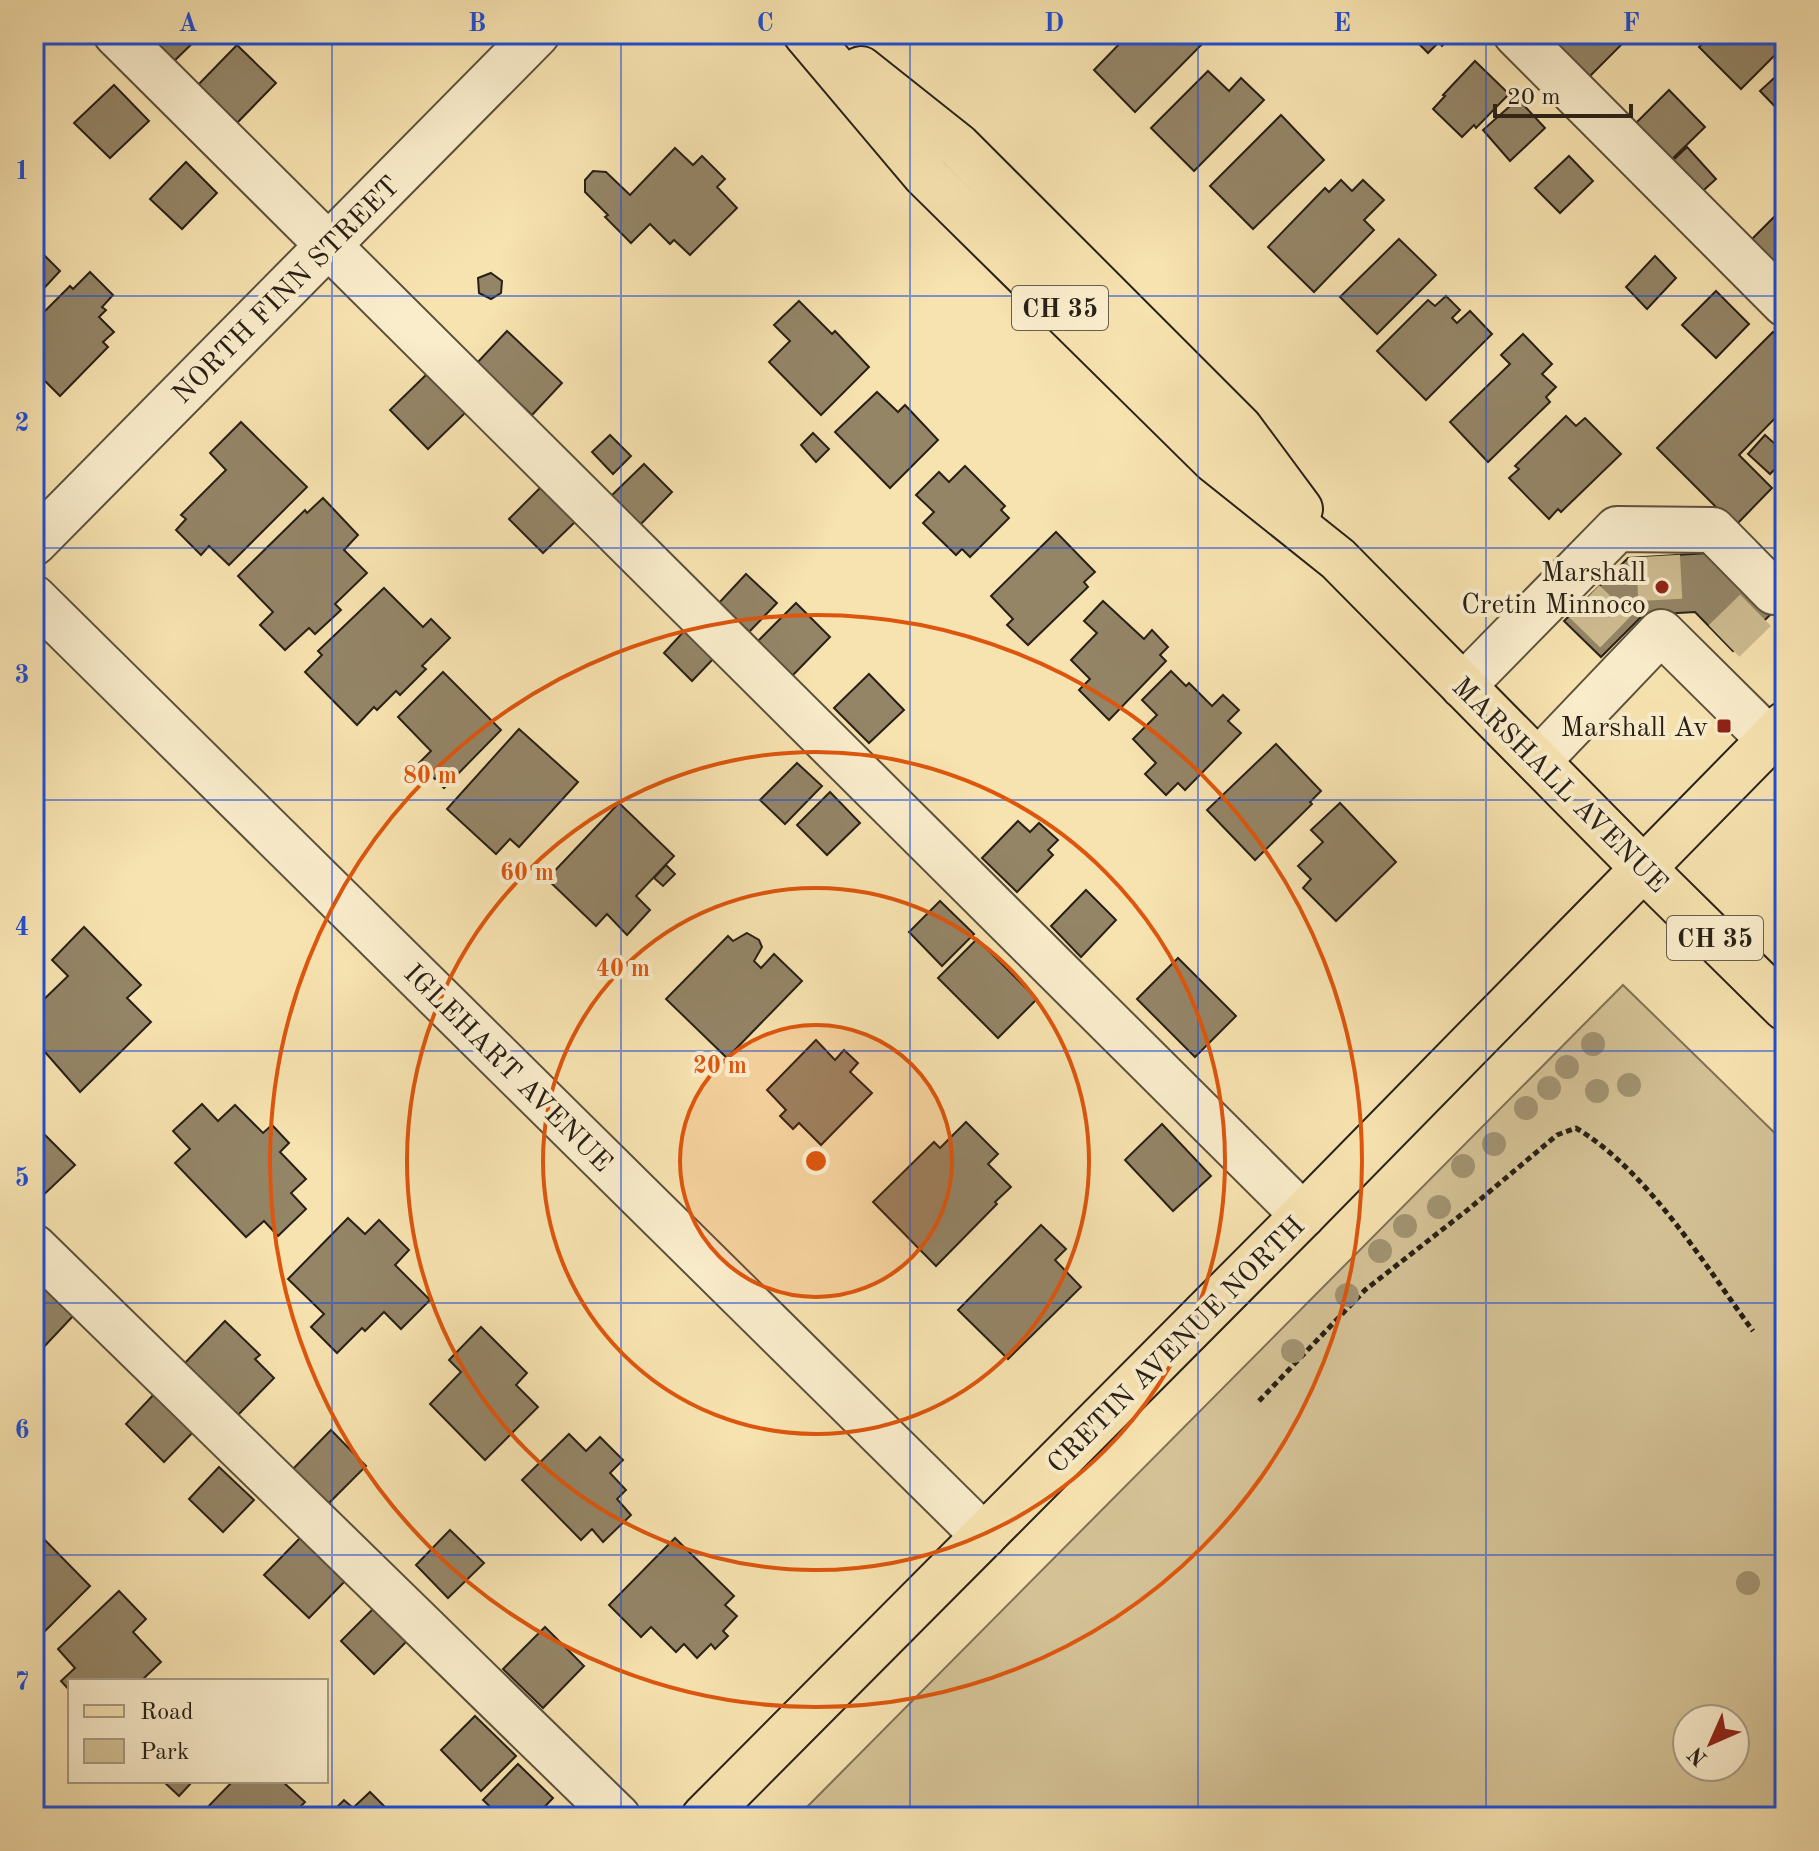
<svg xmlns="http://www.w3.org/2000/svg" width="1819" height="1851" viewBox="0 0 1819 1851" font-family="'Old Standard TT',serif">
<rect width="100%" height="100%" fill="#f7e3b0"/>
<filter id="stains"><feTurbulence type="fractalNoise" baseFrequency=".0025" numOctaves="4"/><feColorMatrix values="0 0 0 0 .2 0 0 0 0 .09 0 0 0 0 .02 0 0 0 .5 -.17"/></filter>
<radialGradient id="worn" r=".72"><stop offset=".6" stop-color="#630" stop-opacity="0"/><stop offset="1" stop-color="#630" stop-opacity=".3"/></radialGradient>
<!-- green -->
<path fill="#d4c296" stroke="#7e7156" stroke-width="2" fill-rule="evenodd" d="M1623 985 1785 1143V1817H797ZM1687 1719H1735V1767H1687Z"/>
<!-- building -->
<g fill="#948567" stroke="#282017" stroke-width="2">
<polygon points="139,34 202,34 170,65"/>
<polygon points="1129,34 1212,34 1135,112 1094,70"/>
<polygon points="1423,34 1454,34 1442,46 1439,42 1428,53 1416,41"/>
<polygon points="1571,34 1611,34 1621,45 1588,78 1558,47"/>
<polygon points="1712,34 1785,34 1785,45 1741,89 1699,47"/>
<polygon points="237,45 276,83 235,125 196,87"/>
<polygon points="1475,61 1509,94 1476,128 1474,125 1462,137 1433,109 1445,96 1443,95"/>
<polygon points="1785,68 1785,117 1760,91"/>
<polygon points="1208,71 1229,91 1241,78 1264,100 1194,171 1151,128"/>
<polygon points="114,85 149,121 110,158 74,123"/>
<polygon points="1669,90 1705,127 1667,164 1631,128"/>
<polygon points="1518,99 1545,128 1510,161 1483,130"/>
<polygon points="1281,115 1324,160 1253,229 1210,186"/>
<polygon points="1687,147 1716,179 1695,198 1666,167"/>
<polygon points="675,148 693,165 702,156 725,179 717,187 737,208 690,255 674,240 670,244 650,224 631,243 605,217 608,215 585,192 585,180 593,171 606,172 630,195"/>
<polygon points="1569,156 1593,181 1560,213 1535,188"/>
<polygon points="186,162 217,193 182,229 150,199"/>
<polygon points="1341,180 1352,191 1363,180 1384,200 1364,220 1374,230 1314,292 1268,247 1325,188 1329,192"/>
<polygon points="1785,206 1785,276 1750,241"/>
<polygon points="1399,239 1436,275 1377,334 1340,297"/>
<polygon points="35,246 60,271 34,299 34,247"/>
<polygon points="1655,256 1676,278 1647,309 1626,287"/>
<polygon points="90,272 113,295 102,307 106,310 99,317 114,332 103,342 108,347 60,396 34,370 34,322 70,286 73,289"/>
<polygon points="491,273 502,281 501,293 491,299 479,293 478,278"/>
<polygon points="1716,291 1749,324 1716,358 1682,325"/>
<polygon points="1446,296 1460,310 1452,318 1457,323 1470,311 1492,334 1426,400 1377,351 1428,300 1435,306"/>
<polygon points="799,301 832,334 835,331 869,367 821,415 769,362 790,341 774,325"/>
<polygon points="507,331 562,383 532,415 477,363"/>
<polygon points="1773,332 1785,343 1785,408 1739,455 1772,488 1735,526 1657,448"/>
<polygon points="1523,334 1552,364 1542,374 1556,387 1546,397 1550,402 1488,462 1450,422 1510,364 1501,355"/>
<polygon points="428,373 467,411 428,449 390,410"/>
<polygon points="877,392 898,412 905,405 938,440 890,488 835,432"/>
<polygon points="1566,416 1576,426 1585,418 1621,454 1561,512 1558,509 1549,519 1509,478 1519,469 1515,466"/>
<polygon points="241,422 307,487 229,565 209,546 201,555 176,530 186,519 181,515 226,470 210,453"/>
<polygon points="813,433 829,449 816,462 801,445"/>
<polygon points="610,435 631,456 613,474 592,452"/>
<polygon points="1765,435 1785,453 1785,459 1770,474 1748,454"/>
<polygon points="644,464 672,492 638,527 608,499"/>
<polygon points="965,466 1005,506 1001,510 1009,518 970,557 962,549 956,555 923,523 934,512 916,495 939,472 949,482"/>
<polygon points="544,484 578,519 543,553 509,519"/>
<polygon points="323,498 358,535 344,550 367,573 335,604 341,610 315,634 309,628 285,650 260,625 273,612 238,576 305,510 307,513"/>
<polygon points="1056,532 1095,572 1084,582 1088,587 1028,645 1007,625 1013,619 991,596"/>
<polygon points="1709,553 1770,615 1733,651 1695,612 1643,615 1601,657 1564,621 1628,558"/>
<polygon points="746,574 777,603 748,633 718,604"/>
<polygon points="384,588 423,627 431,619 450,638 422,666 426,669 400,695 396,691 377,710 374,707 357,725 305,672 322,655 318,651"/>
<polygon points="1103,601 1144,639 1152,630 1168,647 1160,655 1166,661 1109,720 1079,690 1090,679 1071,660 1097,633 1084,621"/>
<polygon points="796,603 830,637 792,676 757,642"/>
<polygon points="686,629 716,656 692,681 664,653"/>
<polygon points="1171,671 1186,686 1189,683 1212,706 1223,695 1239,710 1228,721 1241,733 1185,790 1178,783 1166,795 1145,774 1156,763 1133,739 1157,715 1142,700"/>
<polygon points="443,672 501,730 444,788 419,763 431,751 398,717"/>
<polygon points="869,674 904,710 869,743 834,708"/>
<polygon points="519,729 578,782 519,847 510,839 496,854 447,809"/>
<polygon points="1276,744 1321,791 1310,802 1312,804 1255,860 1207,810"/>
<polygon points="797,763 822,786 785,824 760,800"/>
<polygon points="830,792 860,823 827,855 797,825"/>
<polygon points="619,803 674,856 636,896 650,910 627,935 607,914 596,926 547,879"/>
<polygon points="1340,803 1396,862 1336,921 1303,888 1311,879 1298,866 1323,842 1311,830"/>
<polygon points="1018,821 1030,832 1039,823 1058,840 1048,850 1053,855 1017,892 982,858"/>
<polygon points="666,865 675,874 663,886 654,878"/>
<polygon points="1086,890 1116,920 1081,957 1051,926"/>
<polygon points="940,901 974,934 942,966 909,932"/>
<polygon points="84,927 141,985 127,998 151,1022 80,1092 45,1052 34,1063 34,1009 68,976 52,960"/>
<polygon points="747,933 759,940 762,947 754,961 761,968 774,954 802,981 727,1058 666,999 728,936 733,941"/>
<polygon points="977,939 1037,999 998,1038 938,978"/>
<polygon points="1178,958 1236,1016 1195,1057 1137,999"/>
<polygon points="816,1040 835,1060 844,1050 858,1063 850,1072 872,1093 821,1145 799,1123 793,1129 780,1116 786,1110 767,1090"/>
<polygon points="202,1104 218,1121 235,1105 263,1133 272,1125 289,1143 280,1152 306,1179 291,1193 306,1209 278,1236 264,1221 246,1237 175,1163 190,1149 173,1131"/>
<polygon points="966,1122 998,1154 988,1164 1011,1187 995,1202 997,1204 936,1266 873,1202 934,1142 940,1148"/>
<polygon points="1162,1124 1211,1176 1173,1211 1125,1160"/>
<polygon points="36,1126 75,1165 34,1204 34,1129"/>
<polygon points="348,1218 365,1234 379,1220 409,1250 395,1265 430,1300 401,1329 384,1312 365,1331 362,1328 337,1353 311,1327 324,1314 288,1279"/>
<polygon points="1041,1225 1066,1249 1055,1260 1081,1287 1008,1359 958,1310"/>
<polygon points="37,1279 74,1315 40,1351 34,1345 34,1283"/>
<polygon points="225,1321 260,1355 255,1359 274,1378 237,1416 184,1364"/>
<polygon points="481,1327 527,1373 516,1385 538,1407 485,1460 430,1404 461,1372 449,1360"/>
<polygon points="157,1391 196,1429 164,1462 126,1424"/>
<polygon points="331,1430 366,1466 326,1506 291,1471"/>
<polygon points="569,1434 586,1451 600,1437 623,1460 610,1473 626,1490 617,1499 631,1515 603,1542 592,1529 581,1540 522,1480"/>
<polygon points="219,1467 254,1500 223,1532 189,1499"/>
<polygon points="34,1529 90,1586 34,1642"/>
<polygon points="450,1530 484,1563 448,1598 416,1565"/>
<polygon points="302,1536 347,1579 309,1618 264,1575"/>
<polygon points="675,1538 734,1596 725,1605 737,1616 723,1631 728,1636 715,1649 711,1644 697,1658 684,1644 676,1652 651,1627 641,1637 609,1605"/>
<polygon points="119,1591 146,1619 133,1632 161,1662 141,1681 70,1681 70,1691 61,1681 75,1668 58,1649"/>
<polygon points="375,1607 408,1640 374,1674 341,1641"/>
<polygon points="545,1627 584,1666 543,1708 503,1669"/>
<polygon points="475,1716 516,1756 481,1791 441,1750"/>
<polygon points="518,1764 553,1798 535,1817 501,1817 483,1800"/>
<polygon points="163,1781 193,1781 179,1796"/>
<polygon points="233,1781 282,1781 305,1802 290,1817 198,1817"/>
<polygon points="370,1792 395,1817 327,1817 344,1800 353,1808"/>
</g>
<g fill="none" stroke-linecap="round" stroke-linejoin="round">
<!-- minor-tunnel -->
<g stroke="#cebc91" stroke-width="44" stroke-dasharray="44 22" stroke-linecap="butt">
<polyline points="1658,556 1661,614"/>
<polyline points="1584,601 1621,637"/>
<polyline points="1724,641 1761,605"/>
</g>
<defs>
<g id="minor">
<polyline points="116,34 1303,1215"/>
<polyline points="1516,34 1785,304"/>
<polyline points="34,543 537,34"/>
<polyline points="34,598 984,1536"/>
<polyline points="1463,686 1617,529 1713,530 1774,592 1785,581"/>
<polyline points="1538,761 1661,632 1770,740"/>
<polyline points="34,1247 618,1817"/>
</g>
<g id="major">
<polyline points="806,34 925,175 1214,460 1338,559 1644,869 1785,1008"/>
<polyline points="861,69 958,146 1240,428 1300,509"/>
<polyline points="704,1817 1303,1215 1785,724"/>
</g>
</defs>
<!-- minor casing -->
<use href="#minor" stroke="#5c513d" stroke-width="48"/>
<!-- major casing -->
<use href="#major" stroke="#282017" stroke-width="48"/>
<!-- path -->
<path stroke="#282017" stroke-width="5" stroke-dasharray="6 4" stroke-linecap="butt" d="M1259 1401 1365 1290 1470 1208 1557 1135 1576 1128C1648 1171 1704 1264 1753 1331"/>
<!-- minor -->
<use href="#minor" stroke="#faedcc" stroke-width="44"/>
<!-- major -->
<use href="#major" stroke="#f7e3b0" stroke-width="44"/>
</g>
<!-- trees -->
<g fill="#a29371">
<circle cx="1593" cy="1044" r="12"/>
<circle cx="1567" cy="1067" r="12"/>
<circle cx="1629" cy="1085" r="12"/>
<circle cx="1549" cy="1088" r="12"/>
<circle cx="1597" cy="1091" r="12"/>
<circle cx="1526" cy="1108" r="12"/>
<circle cx="1494" cy="1144" r="12"/>
<circle cx="1463" cy="1166" r="12"/>
<circle cx="1439" cy="1207" r="12"/>
<circle cx="1405" cy="1226" r="12"/>
<circle cx="1380" cy="1251" r="12"/>
<circle cx="1347" cy="1295" r="12"/>
<circle cx="1293" cy="1351" r="12"/>
<circle cx="1748" cy="1583" r="12"/>
</g>
<!-- grid -->
<path fill="none" stroke="#1d4ed8" stroke-width="2" stroke-opacity="0.55" d="M332 34V1817M621 34V1817M910 34V1817M1198 34V1817M1486 34V1817M34 296H1785M34 548H1785M34 800H1785M34 1051H1785M34 1303H1785M34 1555H1785"/>
<!-- distance rings -->
<circle cx="816" cy="1161" r="136" fill="#de560d" fill-opacity=".12"/>
<g fill="none" stroke="#de560d" stroke-width="4">
<circle cx="816" cy="1161" r="136"/>
<circle cx="816" cy="1161" r="273"/>
<circle cx="816" cy="1161" r="409"/>
<circle cx="816" cy="1161" r="546"/>
</g>
<!-- markers -->
<g fill="#8f2418" stroke="#faedcc" stroke-width="3">
<circle cx="1662" cy="587" r="8"/>
<rect x="1716" y="718" width="16" height="16" rx="4"/>
</g>
<g text-anchor="middle" stroke-width="8" stroke-linejoin="round" paint-order="stroke">
<!-- shield labels -->
<g fill="#faedcc" stroke="#675e4d" stroke-width="2">
<rect x="1012" y="286" width="96" height="44" rx="6"/>
<rect x="1667" y="916" width="96" height="44" rx="6"/>
</g>
<g font-size="26" font-weight="bold" fill="#282017">
<text x="1060" y="317">CH 35</text>
<text x="1715" y="947">CH 35</text>
</g>
<!-- street labels -->
<g font-size="28" fill="#282017" stroke="#faedcc">
<text transform="translate(285 289) rotate(-45)" y="10">NORTH FINN STREET</text>
<text transform="translate(1561 784) rotate(45)" y="10">MARSHALL AVENUE</text>
<text transform="translate(509 1067) rotate(45)" y="10">IGLEHART AVENUE</text>
<text transform="translate(1175 1344) rotate(-45)" y="10">CRETIN AVENUE NORTH</text>
</g>
<!-- poi labels -->
<g font-size="28" fill="#282017" stroke="#faedcc" text-anchor="end">
<text x="1646" y="581">Marshall<tspan x="1646" dy="32">Cretin Minnoco</tspan></text>
<text x="1708" y="736">Marshall Av</text>
</g>
</g>
<circle cx="816" cy="1161" r="12" fill="#de560d" stroke="#faedcc" stroke-width="4"/>
<g font-size="24" text-anchor="middle" font-weight="bold" fill="#de560d" stroke="#faedcc" stroke-width="8" stroke-linejoin="round" paint-order="stroke">
<text x="430" y="783">80 m</text>
<text x="527" y="880">60 m</text>
<text x="623" y="976">40 m</text>
<text x="720" y="1073">20 m</text>
</g>
<!-- margin -->
<rect width="1819" height="1851" fill="none" stroke="#f7e3b0" stroke-width="88"/>
<!-- legend -->
<rect x="68" y="1679" width="260" height="104" fill="#faedcc" stroke="#a69b84" stroke-width="2"/>
<rect x="84" y="1705" width="40" height="12" fill="#f7e3b0" stroke="#a69b84" stroke-width="2"/>
<text x="140" y="1719" font-size="24" fill="#282017">Road</text>
<rect x="84" y="1739" width="40" height="24" fill="#d4c296" stroke="#a69b84" stroke-width="2"/>
<text x="140" y="1759" font-size="24" fill="#282017">Park</text>
<!-- north arrow -->
<g transform="translate(1711 1743) rotate(225)"><circle r="38" fill="#faedcc" stroke="#a69b84" stroke-width="2"/>
<path d="M0-6L14 30L0 20L-14 30Z" fill="#8f2418"/>
<text y="-12" font-size="22" font-weight="bold" text-anchor="middle" fill="#282017">N</text>
</g>
<!-- scale -->
<path d="M1495 104v12h136v-12" fill="none" stroke="#282017" stroke-width="4"/>
<text x="1507" y="104" font-size="24" fill="#282017" stroke="#faedcc" stroke-width="6" paint-order="stroke">20 m</text>
<rect x="44" y="44" width="1731" height="1763" fill="none" stroke="#1d4ed8" stroke-width="3"/>
<g font-size="26" text-anchor="middle" font-weight="bold" fill="#1d4ed8">
<text x="188" y="31">A</text>
<text x="477" y="31">B</text>
<text x="765" y="31">C</text>
<text x="1054" y="31">D</text>
<text x="1342" y="31">E</text>
<text x="1631" y="31">F</text>
<text x="22" y="179">1</text>
<text x="22" y="431">2</text>
<text x="22" y="683">3</text>
<text x="22" y="935">4</text>
<text x="22" y="1186">5</text>
<text x="22" y="1438">6</text>
<text x="22" y="1690">7</text>
</g>
<rect width="100%" height="100%" filter="url(#stains)"/>
<rect width="100%" height="100%" fill="url(#worn)"/>
</svg>
